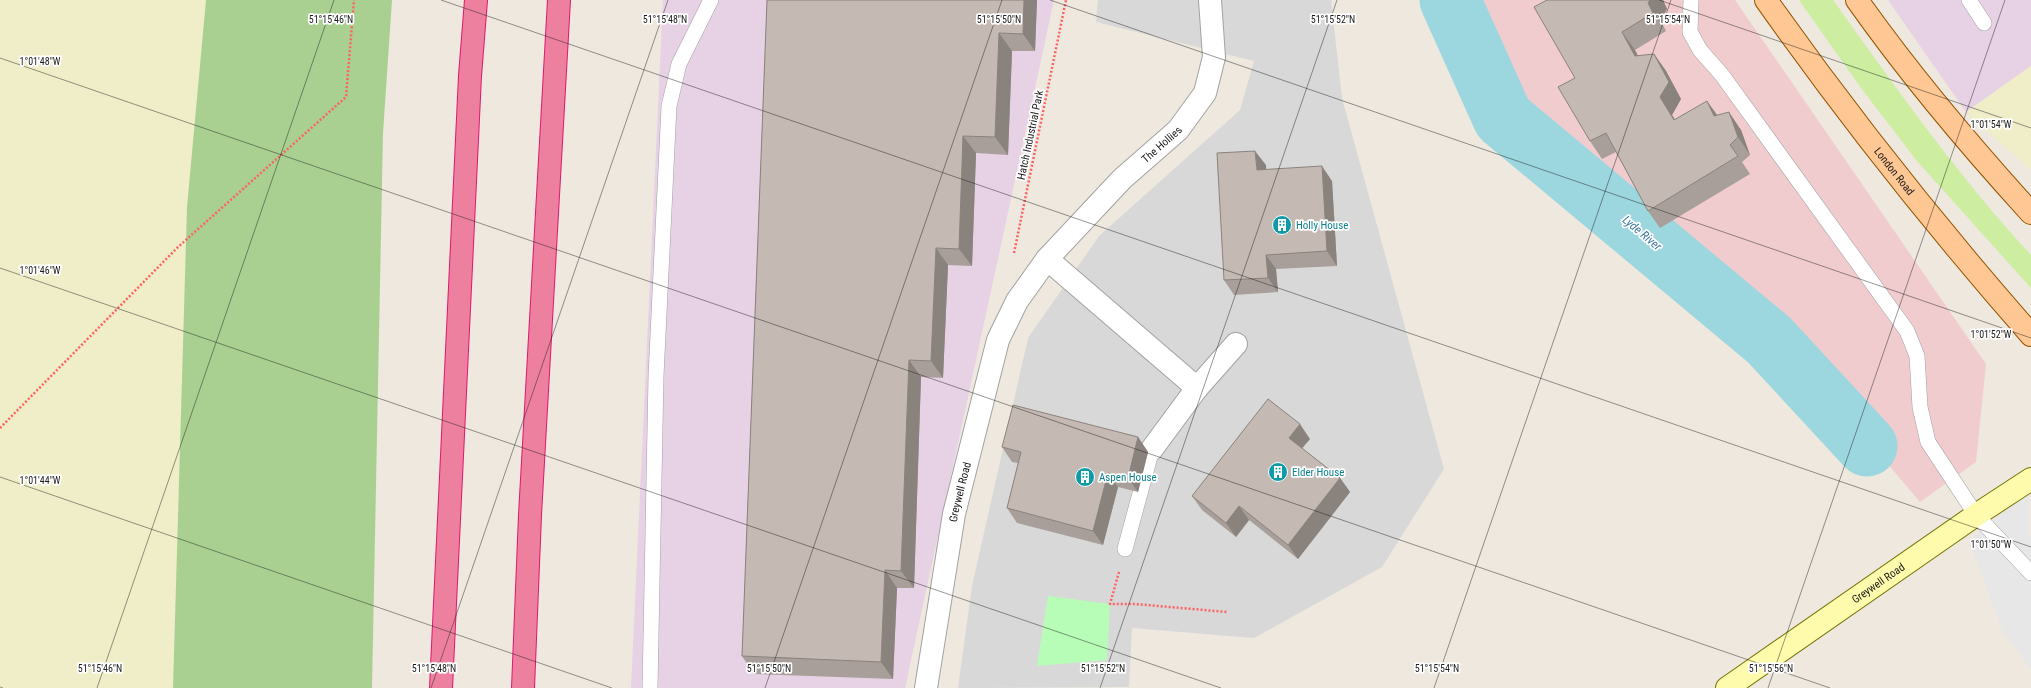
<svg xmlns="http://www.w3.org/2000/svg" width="2031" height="688" viewBox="0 0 2031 688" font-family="'Roboto Condensed',sans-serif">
<rect width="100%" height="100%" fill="#eee8df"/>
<!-- residential -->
<polygon fill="#d9d8d8" points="1098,0 1331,0 1342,98 1444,469 1382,567 1254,638 1132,628 1129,687 958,688 972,586 1028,338 1099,236 1240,110 1254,61 1096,22"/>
<!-- commercial -->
<polygon fill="#f1ccce" points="1475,0 1735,0 1986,364 1976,462 1920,502 1762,316 1533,109"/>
<!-- industrial -->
<g fill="#e7d1e5">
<polygon points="663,0 1054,0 905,688 631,688"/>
<polygon points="1888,0 2031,0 2031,66 1966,112"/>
</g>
<!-- farmland -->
<g fill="#efeec8">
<polygon points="0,0 206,0 189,193 173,688 0,688"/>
<polygon points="2031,66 2031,170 1966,112"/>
</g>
<!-- grass -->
<path fill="#cdeda0" d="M1799 0H1833C1896 88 1958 176 2031 255V288L1917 161 1861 88Z"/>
<!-- forest -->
<polygon fill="#a9d091" points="206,0 392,0 383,133 372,688 173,688 187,207"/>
<!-- park -->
<polygon fill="#b8fdb7" points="1048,596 1110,604 1107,660 1037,666"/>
<!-- parking -->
<polygon fill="#e7e7e7" points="2029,492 2028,534 2031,536 2031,669 2003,632 1974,554 1967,542"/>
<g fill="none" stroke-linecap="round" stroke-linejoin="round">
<!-- river -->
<polyline stroke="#9cd6df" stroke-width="61" points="1450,0 1503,118 1769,340 1867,446"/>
<defs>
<g id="lane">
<polyline points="1691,0 1690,32 1700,50 1722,75 1907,331 1917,356 1920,407 1928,442 1976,515 2031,573"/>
<polyline points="1969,0 1984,23"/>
<polyline points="1125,549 1152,449"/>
<polyline points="650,688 656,376 669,106 679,64 711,0"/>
</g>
<g id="street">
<polyline points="1047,259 1197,388"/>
<polyline points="1152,449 1197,388 1236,344"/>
<path id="s1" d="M926 688 954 514 998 340 1017 301 1047 259 1122 179 1178 130 1205 93 1214 57 1210 0"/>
</g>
<g id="secondary">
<path id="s2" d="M1727 688 1976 515 2031 479"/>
</g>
<g id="primary">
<path id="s3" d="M1766 0C1848 116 1937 228 2031 335"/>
<path d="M1857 0C1910 75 1969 145 2031 213"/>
</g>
<g id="highway">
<polyline points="441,688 470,76 476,0"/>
<polyline points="523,688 530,515 559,0"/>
</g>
</defs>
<!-- lane casing -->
<use href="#lane" stroke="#a2a2a2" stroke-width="16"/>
<!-- street casing -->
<use href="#street" stroke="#a2a2a2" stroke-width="24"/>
<!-- secondary casing -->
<use href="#secondary" stroke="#727400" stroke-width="24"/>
<!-- primary casing -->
<use href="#primary" stroke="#925500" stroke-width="24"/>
<!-- highway casing -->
<use href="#highway" stroke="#e1176e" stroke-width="24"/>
<!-- path -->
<g stroke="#ff615f" stroke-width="2.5" stroke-dasharray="2 2" stroke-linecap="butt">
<polyline points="1014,253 1066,0"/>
<polyline points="0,428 178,247 346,97 354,0"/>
<polyline points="1119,572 1110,604 1135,604 1227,612"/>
</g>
<!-- lane -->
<use href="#lane" stroke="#fff" stroke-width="15"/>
<!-- street -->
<use href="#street" stroke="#fff" stroke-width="22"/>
<!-- secondary -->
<use href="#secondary" stroke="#fefbad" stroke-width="22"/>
<!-- primary -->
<use href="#primary" stroke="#ffc793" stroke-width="22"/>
<!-- highway -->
<use href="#highway" stroke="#ec809e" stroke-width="22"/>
</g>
<!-- wall -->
<g fill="#a99f9a">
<polygon points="767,0 1037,0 1035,51 1012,51 1008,155 976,153 972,266 948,265 943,378 921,377 914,588 897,588 893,679 754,674 742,656"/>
<polygon points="1547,0 1663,0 1667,9 1660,21 1666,31 1635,50 1638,56 1654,54 1666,71 1681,99 1672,115 1675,120 1717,115 1741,130 1750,155 1742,162 1750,174 1660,228 1648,211 1616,152 1602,159 1590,141 1575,78"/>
<polygon points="1266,165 1266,169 1332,181 1337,266 1276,269 1278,292 1234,295 1224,280"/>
<polygon points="1138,437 1148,452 1138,492 1118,487 1103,545 1017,523 1007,508 1018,463 1012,462 1002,447"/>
<polygon points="1310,439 1302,448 1340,478 1350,492 1298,559 1249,520 1236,537 1202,510 1192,496"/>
</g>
<!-- shaded-wall -->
<g fill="#8a827d">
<polygon points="1024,0 1037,0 1035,51 1023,34"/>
<polygon points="1650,0 1663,0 1667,9 1660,21 1666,31 1653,13 1648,3"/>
<polygon points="1622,32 1635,50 1647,74 1635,56"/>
<polygon points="999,33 1012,51 1008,155 995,137"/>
<polygon points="1654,54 1666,71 1681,99 1672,115 1687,138 1674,120 1660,97"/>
<polygon points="1707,101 1720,119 1714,116"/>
<polygon points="1729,112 1741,130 1750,155 1738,137"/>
<polygon points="963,136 976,153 972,266 959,249"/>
<polygon points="1255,151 1266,165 1267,185 1257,170"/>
<polygon points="1322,166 1332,181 1337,266 1327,251"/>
<polygon points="936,248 948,265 943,378 931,361"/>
<polygon points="1266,255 1276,269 1278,292 1268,278"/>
<polygon points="909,360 921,377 914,588 901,571"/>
<polygon points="1300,424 1310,439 1299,452 1289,438"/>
<polygon points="1138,437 1148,452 1138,492 1128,478"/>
<polygon points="1108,473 1118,487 1103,545 1093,531"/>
<polygon points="1340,478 1350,492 1298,559 1288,545"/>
<polygon points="1239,506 1249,520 1236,537 1226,523"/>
<polygon points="885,570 897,588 893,679 881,662"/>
</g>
<!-- building -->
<g fill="#c5b9b3" stroke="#8a827d">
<polygon points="767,0 1024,0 1023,34 999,33 995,137 963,136 959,249 936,248 931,361 909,360 901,571 885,570 881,662 742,656"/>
<polygon points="1547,0 1650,0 1648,3 1653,13 1622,32 1635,56 1654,54 1669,82 1660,97 1674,120 1707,101 1714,116 1729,112 1738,137 1730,145 1738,156 1648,211 1606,133 1590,141 1558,87 1575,78 1534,7"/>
<polygon points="1255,151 1257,170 1322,166 1327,251 1266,255 1268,278 1224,280 1217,153"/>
<polygon points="1268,399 1300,424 1289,438 1340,478 1288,545 1239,506 1226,523 1192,496"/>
<polygon points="1013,405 1138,437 1128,478 1108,473 1093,531 1007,508 1021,452 1002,447"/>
</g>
<!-- ticks -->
<path fill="none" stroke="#1b1b1b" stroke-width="1" stroke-opacity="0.45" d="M441 0 2031 547M1050 0 2031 338M1659 0 2031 128M0 58 1830 688M0 268 1221 688M0 477 612 688M0 687 3 688M97 688 334 0M431 688 668 0M765 688 1002 0M1100 688 1337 0M1434 688 1671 0M1768 688 2005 0"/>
<!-- icons -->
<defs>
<symbol id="building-disc" viewBox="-11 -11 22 22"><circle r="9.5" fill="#0f9aa8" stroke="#fff"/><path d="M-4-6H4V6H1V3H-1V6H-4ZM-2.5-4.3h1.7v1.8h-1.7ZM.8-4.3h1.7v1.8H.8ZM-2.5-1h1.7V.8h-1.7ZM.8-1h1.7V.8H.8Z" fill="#fff"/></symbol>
</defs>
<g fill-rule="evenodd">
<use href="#building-disc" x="1271" y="214" width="22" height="22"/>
<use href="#building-disc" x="1267" y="461" width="22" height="22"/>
<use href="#building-disc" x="1074" y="466" width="22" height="22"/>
</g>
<g text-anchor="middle" stroke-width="3.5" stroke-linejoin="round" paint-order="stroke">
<!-- street labels -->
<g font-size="11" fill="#1b1b1b" stroke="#fff">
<text transform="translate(1030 135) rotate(-78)" y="4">Hatch Industrial Park</text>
<text dy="4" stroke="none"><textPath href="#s1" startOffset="613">The Hollies</textPath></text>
<text dy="4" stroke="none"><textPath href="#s3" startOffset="214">London Road</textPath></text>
<text dy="4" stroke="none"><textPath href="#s1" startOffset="199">Greywell Road</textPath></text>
<text dy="4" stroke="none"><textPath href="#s2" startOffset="184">Greywell Road</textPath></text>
</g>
<!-- culture labels -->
<g font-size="11" fill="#0d838f" stroke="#fff" text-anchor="start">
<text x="1296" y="229">Holly House</text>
<text x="1292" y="476">Elder House</text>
<text x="1099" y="481">Aspen House</text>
</g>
<!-- water labels -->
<g font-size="12" font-style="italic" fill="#3d78a0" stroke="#fff">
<text transform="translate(1642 233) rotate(40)" y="4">Lyde River</text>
</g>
</g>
<g font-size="10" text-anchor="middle" fill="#1b1b1b" stroke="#fff" stroke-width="3.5" stroke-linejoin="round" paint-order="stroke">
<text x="331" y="23">51°15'46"N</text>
<text x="665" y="23">51°15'48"N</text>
<text x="999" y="23">51°15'50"N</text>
<text x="1333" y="23">51°15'52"N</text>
<text x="1668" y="23">51°15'54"N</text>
<text x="40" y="65">1°01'48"W</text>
<text x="1991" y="128">1°01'54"W</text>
<text x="40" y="274">1°01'46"W</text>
<text x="1991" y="338">1°01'52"W</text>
<text x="40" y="484">1°01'44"W</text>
<text x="1991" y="548">1°01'50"W</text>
<text x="100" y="672">51°15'46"N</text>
<text x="434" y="672">51°15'48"N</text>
<text x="769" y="672">51°15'50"N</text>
<text x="1103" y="672">51°15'52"N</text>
<text x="1437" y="672">51°15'54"N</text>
<text x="1771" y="672">51°15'56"N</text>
</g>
</svg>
